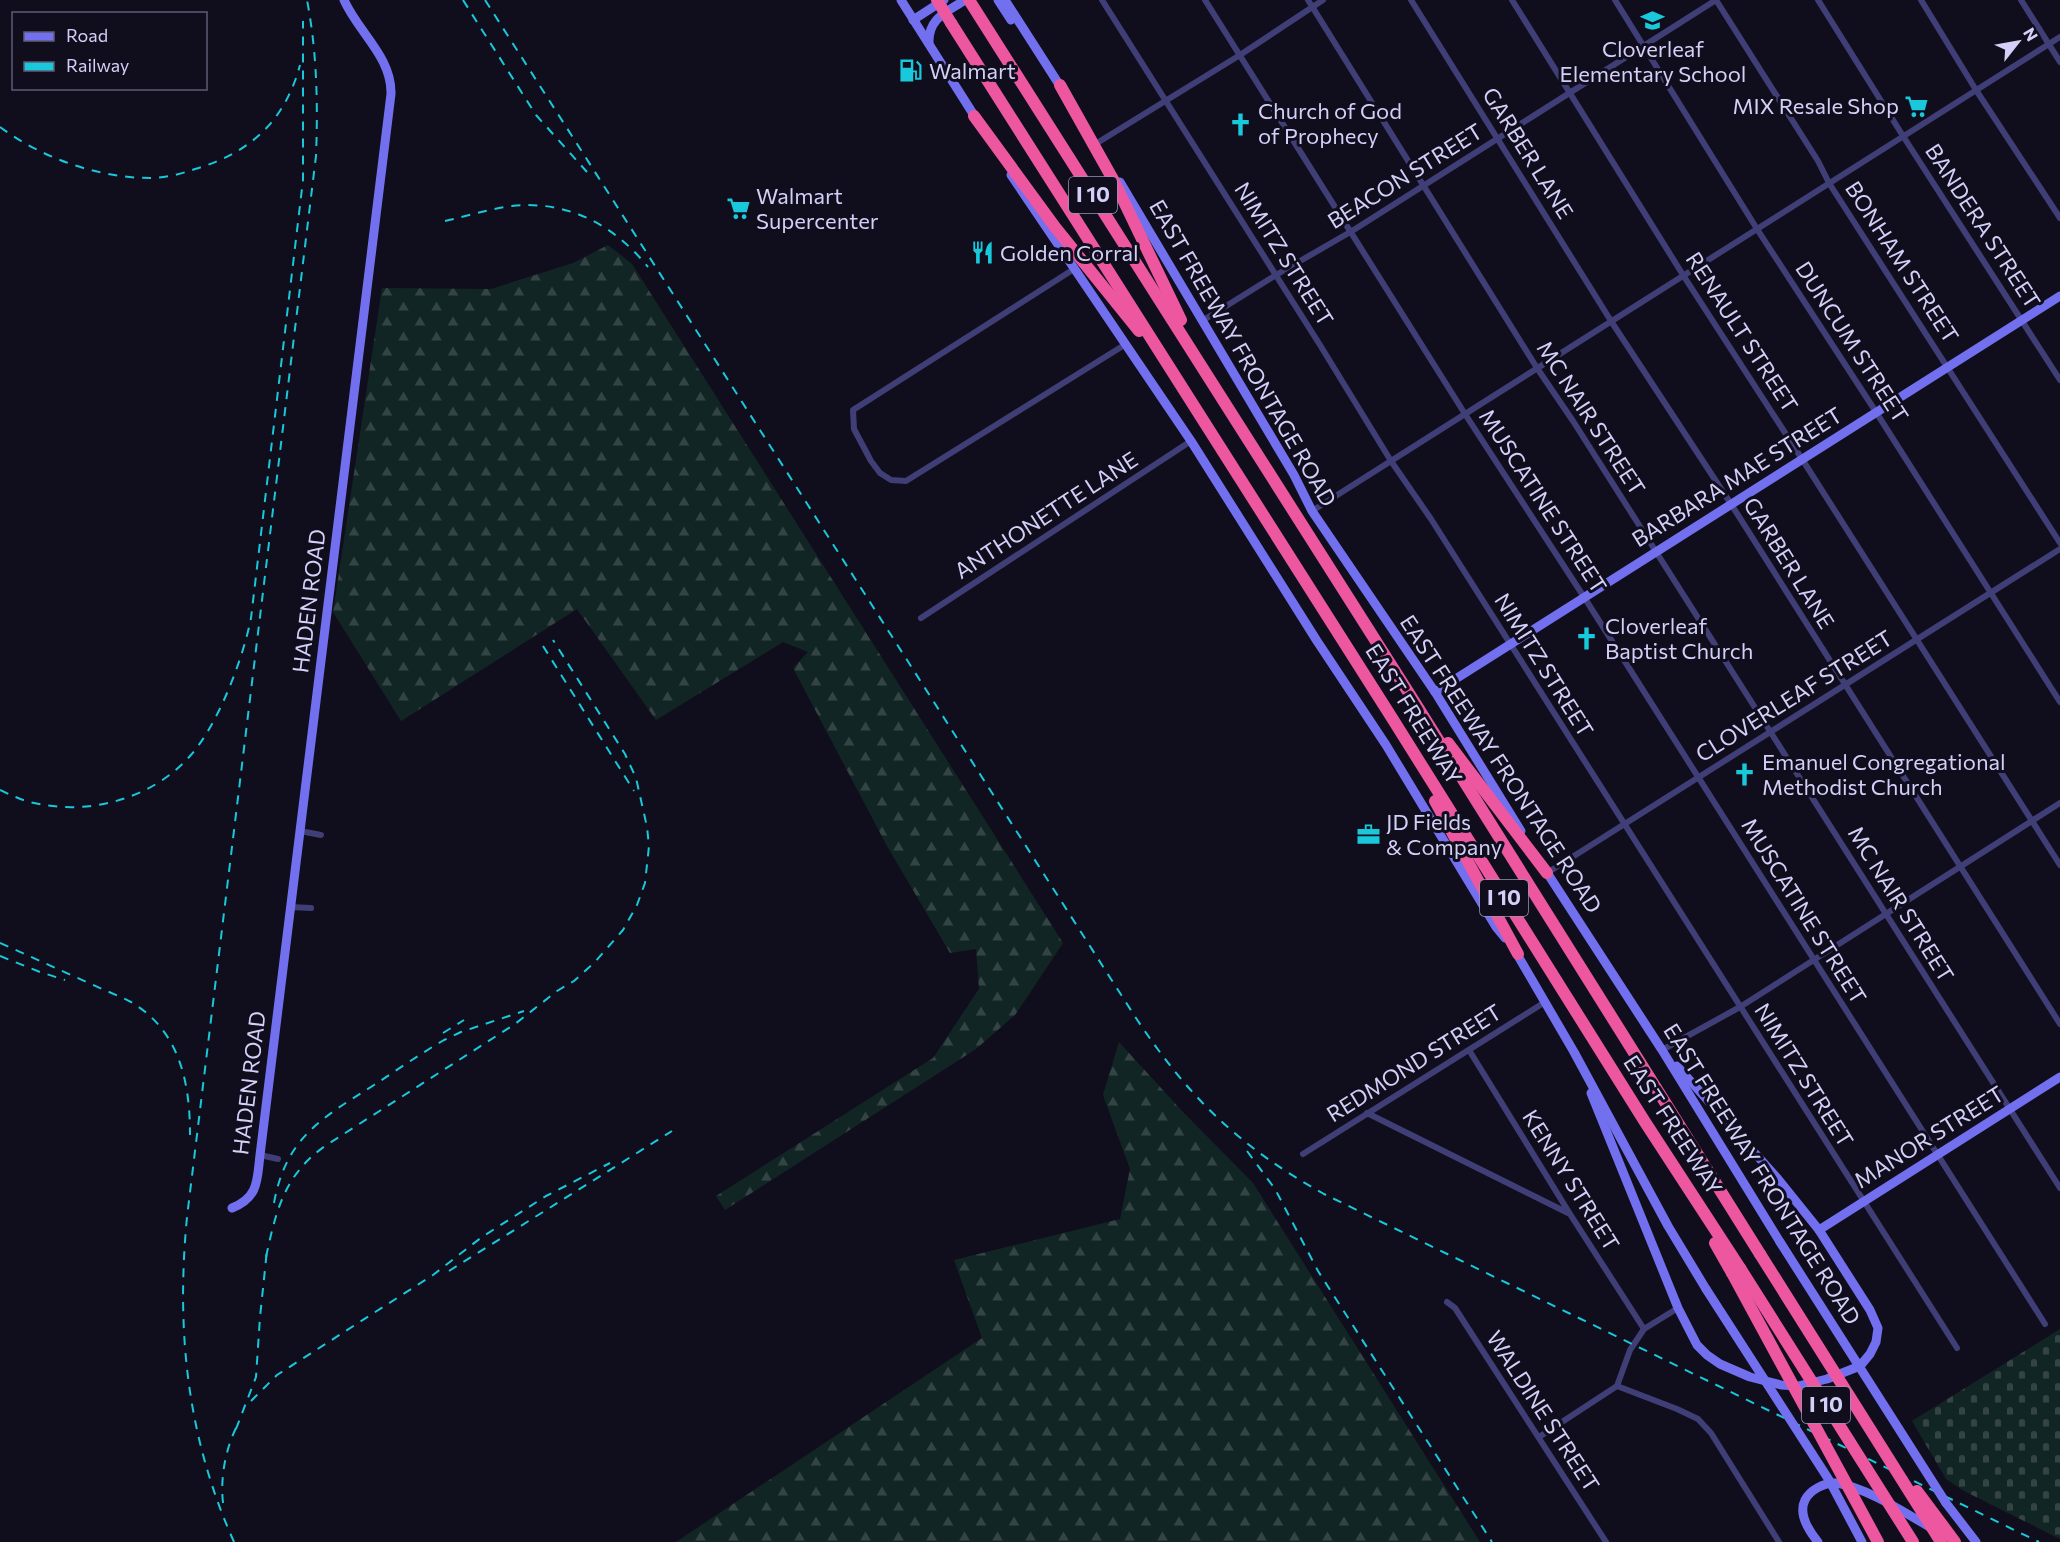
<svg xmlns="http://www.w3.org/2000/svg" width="2060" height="1542" viewBox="0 0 2060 1542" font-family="Commissioner,sans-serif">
<defs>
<pattern id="forest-firs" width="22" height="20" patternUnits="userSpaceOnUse" patternTransform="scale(1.5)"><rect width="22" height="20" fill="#122525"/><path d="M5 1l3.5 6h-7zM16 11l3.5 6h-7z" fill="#344445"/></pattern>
<pattern id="cemetery-stones" width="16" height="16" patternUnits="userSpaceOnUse" patternTransform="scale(1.5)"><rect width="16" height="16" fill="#122525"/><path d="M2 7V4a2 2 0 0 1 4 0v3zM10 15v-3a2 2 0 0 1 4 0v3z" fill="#344445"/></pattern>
</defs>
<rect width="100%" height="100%" fill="#100e1c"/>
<!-- forest -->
<g fill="url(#forest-firs)">
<polygon points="608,245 632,264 1063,943 1015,1015 976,1049 725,1210 716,1196 933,1058 979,989 976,949 950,953 887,846 793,668 808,652 783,642 656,720 577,609 401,721 333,612 382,288 491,289 573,263"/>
<polygon points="1119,1042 1183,1112 1253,1183 1480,1542 676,1542 982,1338 954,1260 1120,1219 1130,1169 1103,1095"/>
</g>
<!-- cemetery -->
<polygon fill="url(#cemetery-stones)" points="2060,1329 2060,1539 1964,1491 1946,1479 1912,1421"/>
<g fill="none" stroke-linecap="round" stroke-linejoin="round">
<!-- street -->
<g stroke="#403e76" stroke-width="6">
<polyline points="1102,0 1320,345 1391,461 1431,519 1957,1348"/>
<polyline points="1205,0 1465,414 1584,597 2045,1324"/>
<polyline points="1308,0 1537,368 1573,421 2060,1188"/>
<polyline points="1411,0 1611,321 1731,504 2060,1024"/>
<polyline points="1512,0 1683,275 1802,459 2060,865"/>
<polyline points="1615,0 1757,229 1876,412 2060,702"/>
<polyline points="1818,0 1903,136 2060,380"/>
<polyline points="1921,0 1976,90 2060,218"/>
<polyline points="2021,0 2060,62"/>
<polyline points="1097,143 1240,55 1323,0"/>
<polyline points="1074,269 853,410 854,429 871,461 880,473 891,480 906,481 1126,344"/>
<polyline points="1202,321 1276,275 1352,231 1716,0 1818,161 1829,183 2060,543"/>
<polyline points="1312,511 2060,37"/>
<polyline points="921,618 1191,441"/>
<polyline points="300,831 321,835"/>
<polyline points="1547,873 2060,549"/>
<polyline points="290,907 311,908"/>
<polyline points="1469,1050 1570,1214 1644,1329"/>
<polyline points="1662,1050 1740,1007 2060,803"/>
<polyline points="1367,1113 1568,1213"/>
<polyline points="1303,1154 1545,1002"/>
<polyline points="260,1155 278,1159"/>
<polyline points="1447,1302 1455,1308 1606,1542"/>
<polyline points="1617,1386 1677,1409 1698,1419 1711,1433 1779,1542"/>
<polyline points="1539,1437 1617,1386 1630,1350 1644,1329 1678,1308"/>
</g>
<!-- secondary -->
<g stroke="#7370ef" stroke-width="9">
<polyline points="901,0 977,120"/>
<polyline points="998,0 1011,20"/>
<polyline points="1005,0 1062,89"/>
<polyline points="913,20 944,0"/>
<path d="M929 43C928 18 947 12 965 0"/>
<polyline points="1011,175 1191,441 1317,641 1386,745 1496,927 1505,938"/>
<polyline points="1120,182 1294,475 1312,511 1435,692 1521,831"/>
<polyline points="1435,692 2060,296"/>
<polyline points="1544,868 1662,1050 1780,1242"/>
<polyline points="1514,949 1574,1052 1668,1226 1706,1289"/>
<polyline points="1591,1093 1678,1308 1697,1345 1707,1355 1720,1364 1750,1377 1781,1385 1798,1386 1827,1379 1860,1366 1870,1354 1876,1342 1878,1328 1870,1310 1819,1230 1778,1179 1677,1066"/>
<path d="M232 1208C259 1197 257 1180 260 1155L391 94C392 57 358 32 344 0"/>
<polyline points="1819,1230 2060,1077"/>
<polyline points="1946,1503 1976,1542"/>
<path d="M1818 1542C1809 1531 1798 1514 1805 1500 1810 1490 1825 1482 1836 1483 1866 1487 1907 1514 1933 1529"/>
</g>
<!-- highway -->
<g stroke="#ec579f" stroke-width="12">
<polyline points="969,0 1412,698 1760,1254"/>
<polyline points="951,23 1392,718 1645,1122 1740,1268"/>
<polyline points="1060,85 1115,183 1181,320"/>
<polyline points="974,116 1055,227 1139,331"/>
<polyline points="1448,743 1547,873"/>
<polyline points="1435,801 1518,954"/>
<polyline points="1715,1243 1732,1273"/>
</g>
<!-- rail -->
<g stroke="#19c8db" stroke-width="2" stroke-dasharray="9 8" stroke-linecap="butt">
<polyline points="463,0 536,115 587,172"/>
<path d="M485 0 1134 1015C1188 1097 1238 1146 1324 1194L2039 1542"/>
<path d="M0 127C42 158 98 178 150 178 165 178 181 174 195 169 250 153 285 121 300 65"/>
<path d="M445 221C467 216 489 209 512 206 568 200 614 225 648 267"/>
<polyline points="543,646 634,791"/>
<path d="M0 790C13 796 25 802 39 804 93 815 154 797 190 756 218 725 243 659 251 618L303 180V21"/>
<path d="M0 943C30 956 59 970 89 983 103 990 118 995 131 1002 180 1031 190 1083 190 1135"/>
<polyline points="0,956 40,972 65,980"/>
<polyline points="443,1033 464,1020"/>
<polyline points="1247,1151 1275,1189 1318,1271 1492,1542"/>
<path d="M274 1203C286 1137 322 1118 374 1085 397 1070 420 1054 444 1040L461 1032 524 1011"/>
<path d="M266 1257C276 1211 284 1175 325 1146L515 1024 557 991 574 981 595 962 623 930 637 905 645 883 649 846 647 827 636 778 625 754 553 640"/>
<polyline points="449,1271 672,1131"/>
<polyline points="251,1401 277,1375 433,1275 482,1237 546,1196 610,1163"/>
<polyline points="236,1429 256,1377 260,1317 267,1250"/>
<path d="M223 1503C220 1476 226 1446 239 1422"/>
<path d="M234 1542C187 1437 176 1331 187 1217L316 156C318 104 317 52 307 0"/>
</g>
<!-- secondary-bridge -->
<g stroke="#7370ef" stroke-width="9">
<polyline points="1780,1242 1946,1503"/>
<polyline points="1706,1289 1829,1480 1862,1542"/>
</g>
<!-- highway-bridge -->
<g stroke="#ec579f" stroke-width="12">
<polyline points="937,0 951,23"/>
<polyline points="1760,1254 1941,1542"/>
<polyline points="1740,1268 1913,1542"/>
<polyline points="1732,1273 1878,1542"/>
<polyline points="1917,1491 1955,1542"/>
</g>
</g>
<!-- icons -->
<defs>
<symbol id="school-bare" viewBox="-9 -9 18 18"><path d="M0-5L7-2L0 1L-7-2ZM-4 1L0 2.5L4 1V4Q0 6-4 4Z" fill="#19c8db" stroke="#100e1c" stroke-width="2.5" paint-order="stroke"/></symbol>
<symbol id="fuel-bare" viewBox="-9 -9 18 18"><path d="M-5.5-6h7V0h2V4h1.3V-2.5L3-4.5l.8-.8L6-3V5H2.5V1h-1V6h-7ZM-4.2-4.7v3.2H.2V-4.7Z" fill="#19c8db" stroke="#100e1c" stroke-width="2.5" paint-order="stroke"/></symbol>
<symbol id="supermarket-bare" viewBox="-9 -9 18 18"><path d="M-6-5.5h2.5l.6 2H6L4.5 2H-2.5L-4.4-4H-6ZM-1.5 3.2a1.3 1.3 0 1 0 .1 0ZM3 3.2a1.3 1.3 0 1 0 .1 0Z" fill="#19c8db" stroke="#100e1c" stroke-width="2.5" paint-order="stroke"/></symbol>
<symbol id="church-bare" viewBox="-9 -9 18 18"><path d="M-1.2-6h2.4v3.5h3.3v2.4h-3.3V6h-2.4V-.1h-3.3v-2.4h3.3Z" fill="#19c8db" stroke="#100e1c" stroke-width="2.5" paint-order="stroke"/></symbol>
<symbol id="restaurant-bare" viewBox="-9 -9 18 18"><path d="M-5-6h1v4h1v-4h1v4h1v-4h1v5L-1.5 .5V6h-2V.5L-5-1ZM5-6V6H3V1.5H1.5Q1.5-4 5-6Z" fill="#19c8db" stroke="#100e1c" stroke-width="2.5" paint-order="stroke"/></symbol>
<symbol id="office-bare" viewBox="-9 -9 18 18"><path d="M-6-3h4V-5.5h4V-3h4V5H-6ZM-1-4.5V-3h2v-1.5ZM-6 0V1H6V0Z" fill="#19c8db" stroke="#100e1c" stroke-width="2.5" paint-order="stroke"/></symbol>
</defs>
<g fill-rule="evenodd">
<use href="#school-bare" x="1636" y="4" width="33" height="33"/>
<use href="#fuel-bare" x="894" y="54" width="33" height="33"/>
<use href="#supermarket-bare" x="1900" y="90" width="33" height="33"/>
<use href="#church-bare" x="1224" y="108" width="33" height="33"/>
<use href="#supermarket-bare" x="722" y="192" width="33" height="33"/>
<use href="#restaurant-bare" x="966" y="236" width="33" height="33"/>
<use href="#church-bare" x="1570" y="622" width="33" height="33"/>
<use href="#church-bare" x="1728" y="758" width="33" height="33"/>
<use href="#office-bare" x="1352" y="818" width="33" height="33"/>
</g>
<g text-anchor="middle" stroke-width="6" stroke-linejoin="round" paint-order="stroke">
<!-- shield labels -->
<g fill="#100e1c" stroke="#9895b7" stroke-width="1.5">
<rect x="1069" y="177" width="48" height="36" rx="4.5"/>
<rect x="1480" y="880" width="48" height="36" rx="4.5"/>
<rect x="1802" y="1387" width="48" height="36" rx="4.5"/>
</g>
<g font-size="21" font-weight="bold" fill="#d3cff9">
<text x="1093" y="202">I 10</text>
<text x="1504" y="905">I 10</text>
<text x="1826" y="1412">I 10</text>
</g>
<!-- poi labels -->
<g font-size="22" fill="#d3cff9" stroke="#100e1c" text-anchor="start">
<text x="1653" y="57" text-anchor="middle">Cloverleaf<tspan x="1653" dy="25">Elementary School</tspan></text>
<text x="929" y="79">Walmart</text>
<text x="1899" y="114" text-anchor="end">MIX Resale Shop</text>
<text x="1258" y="119">Church of God<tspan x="1258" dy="25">of Prophecy</tspan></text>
<text x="756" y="204">Walmart<tspan x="756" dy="25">Supercenter</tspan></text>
<text x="1000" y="261">Golden Corral</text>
<text x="1605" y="634">Cloverleaf<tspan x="1605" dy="25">Baptist Church</tspan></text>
<text x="1762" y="770">Emanuel Congregational<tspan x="1762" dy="25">Methodist Church</tspan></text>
<text x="1386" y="830">JD Fields<tspan x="1386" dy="25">&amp; Company</tspan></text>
</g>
<!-- street labels -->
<g font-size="22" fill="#d3cff9" stroke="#100e1c">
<text transform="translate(1528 153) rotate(58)" y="8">GARBER LANE</text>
<text transform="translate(1405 176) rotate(-32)" y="8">BEACON STREET</text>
<text transform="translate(1983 226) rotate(57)" y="8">BANDERA STREET</text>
<text transform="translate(1284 254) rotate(58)" y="8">NIMITZ STREET</text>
<text transform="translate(1902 262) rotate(57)" y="8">BONHAM STREET</text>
<text transform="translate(1742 332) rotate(57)" y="8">RENAULT STREET</text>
<text transform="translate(1852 342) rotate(57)" y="8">DUNCUM STREET</text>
<text transform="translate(1243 353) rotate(60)" y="8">EAST FREEWAY FRONTAGE ROAD</text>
<text transform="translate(1591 418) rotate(57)" y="8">MC NAIR STREET</text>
<text transform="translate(1737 477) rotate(-32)" y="8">BARBARA MAE STREET</text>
<text transform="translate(1543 501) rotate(57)" y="8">MUSCATINE STREET</text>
<text transform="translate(1046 515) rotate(-33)" y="8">ANTHONETTE LANE</text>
<text transform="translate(1789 563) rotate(58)" y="8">GARBER LANE</text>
<text transform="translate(309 601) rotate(-83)" y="8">HADEN ROAD</text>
<text transform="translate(1544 665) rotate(58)" y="8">NIMITZ STREET</text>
<text transform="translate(1794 696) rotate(-32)" y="8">CLOVERLEAF STREET</text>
<text transform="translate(1414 714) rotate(58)" y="8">EAST FREEWAY</text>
<text transform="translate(1501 764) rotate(57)" y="8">EAST FREEWAY FRONTAGE ROAD</text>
<text transform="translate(1901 904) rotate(58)" y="8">MC NAIR STREET</text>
<text transform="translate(1804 911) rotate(58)" y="8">MUSCATINE STREET</text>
<text transform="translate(1414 1063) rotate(-32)" y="8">REDMOND STREET</text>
<text transform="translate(1804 1075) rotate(58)" y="8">NIMITZ STREET</text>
<text transform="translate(249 1083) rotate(-83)" y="8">HADEN ROAD</text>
<text transform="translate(1673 1125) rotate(57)" y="8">EAST FREEWAY</text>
<text transform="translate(1929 1137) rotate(-32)" y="8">MANOR STREET</text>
<text transform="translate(1762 1174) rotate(58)" y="8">EAST FREEWAY FRONTAGE ROAD</text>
<text transform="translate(1571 1180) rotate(58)" y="8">KENNY STREET</text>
<text transform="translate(1543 1411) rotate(57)" y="8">WALDINE STREET</text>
</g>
</g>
<!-- legend -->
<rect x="12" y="12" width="195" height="78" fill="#100e1c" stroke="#5e5b74" stroke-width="1.5"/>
<rect x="24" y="32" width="30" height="9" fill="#7370ef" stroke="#5e5b74" stroke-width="1.5"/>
<text x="66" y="42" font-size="18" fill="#d3cff9">Road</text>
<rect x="24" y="62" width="30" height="9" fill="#19c8db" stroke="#5e5b74" stroke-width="1.5"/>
<text x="66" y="72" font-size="18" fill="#d3cff9">Railway</text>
<!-- north arrow -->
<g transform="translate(2018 42) rotate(59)" stroke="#100e1c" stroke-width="4.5" paint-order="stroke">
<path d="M0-4.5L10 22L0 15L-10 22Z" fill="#d3cff9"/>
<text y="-9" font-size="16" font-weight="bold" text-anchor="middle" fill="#d3cff9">N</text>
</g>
</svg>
